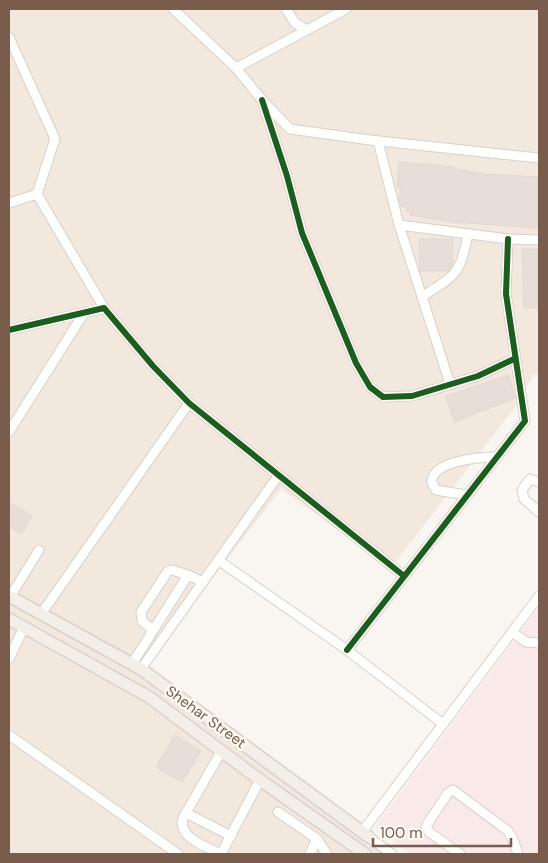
<svg xmlns="http://www.w3.org/2000/svg" width="548" height="863" viewBox="0 0 548 863" font-family="'DM Sans',sans-serif">
<rect width="100%" height="100%" fill="#f9f5f0"/>
<!-- residential -->
<polygon fill="#f2e8de" points="9,9 539,9 539,375 534,374 518,403 391,568 281,489 140,672 396,854 9,854"/>
<!-- medical -->
<polygon fill="#fae9e9" points="539,607 539,854 411,854 375,827"/>
<!-- building -->
<g fill="#e6ded7" stroke="#e2d8d2">
<polygon points="399,162 455,167 455,169 485,174 539,177 539,228 452,222 410,215 411,212 406,211 407,207 401,206 399,200 401,187 397,187"/>
<polygon points="419,239 453,239 452,265 448,271 420,271"/>
<polygon points="522,249 539,249 539,308 524,308"/>
<polygon points="509,375 515,398 454,422 446,396"/>
<polygon points="9,502 32,516 21,534 9,526"/>
<polygon points="175,735 201,751 182,782 156,767"/>
</g>
<g fill="none" stroke-linecap="round" stroke-linejoin="round">
<defs>
<g id="minor">
<polyline points="173,9 236,68"/>
<polyline points="286,9 295,23 307,30"/>
<polyline points="346,9 236,68 262,100 290,129 370,140 539,158"/>
<polyline points="9,37 55,139 37,194 9,203"/>
<polyline points="262,100 287,176 302,233 356,363 370,387 383,397 412,396 478,376 514,359"/>
<polyline points="378,141 399,225 508,239 539,240"/>
<polyline points="37,194 104,308"/>
<polyline points="399,225 450,384"/>
<path d="M422 297C456 274 460 276 468 234"/>
<polyline points="9,330 104,308 153,366 189,403 404,576"/>
<polyline points="9,432 84,313"/>
<polyline points="539,482 530,479 522,490 524,499 539,512"/>
<path d="M466 495 436 490 432 483C430 461 480 457 496 457"/>
<polyline points="218,560 347,650 443,724"/>
<polyline points="10,597 39,550"/>
<polyline points="41,614 189,403"/>
<polyline points="153,630 142,621 141,612 168,571 172,570 188,575"/>
<polyline points="512,632 526,642 539,643"/>
<polyline points="347,650 525,421 506,294 508,239"/>
<polyline points="9,659 24,627"/>
<polyline points="132,664 188,575 203,582"/>
<polyline points="141,669 278,476"/>
<polyline points="9,735 178,854"/>
<path d="M221 752 183 818C177 838 207 847 221 854L260 780"/>
<polyline points="278,812 317,839 327,854"/>
<polyline points="186,813 231,836"/>
<polyline points="362,832 539,596"/>
<polyline points="369,837 392,854"/>
<polyline points="310,854 317,839"/>
<polyline points="460,854 429,832 426,826 448,793 453,790 508,831 513,839 518,854"/>
</g>
<g id="major">
<polyline points="9,596 141,669 369,837"/>
<polyline points="9,619 149,697 260,780 365,854"/>
</g>
</defs>
<!-- minor casing -->
<use href="#minor" stroke="#d7d1cb" stroke-width="11"/>
<!-- major casing -->
<use href="#major" stroke="#dad1cc" stroke-width="14"/>
<!-- minor -->
<use href="#minor" stroke="#fefefd" stroke-width="9"/>
<!-- major -->
<use href="#major" stroke="#f3eee8" stroke-width="11"/>
<defs>
<g id="cycleway">
<polyline points="262,100 287,176 302,233 356,363 370,387 383,397 412,396 478,376 514,359"/>
<polyline points="9,330 104,308 153,366 189,403 404,576"/>
<polyline points="347,650 525,421 506,294 508,239"/>
</g>
</defs>
<!-- cycleway casing -->
<use href="#cycleway" stroke="#fffaf3" stroke-width="9"/>
<!-- cycleway -->
<use href="#cycleway" stroke="#1b5e20" stroke-width="6"/>
</g>
<g text-anchor="middle" stroke-width="4.5" stroke-linejoin="round" paint-order="stroke">
<!-- street labels -->
<g font-size="15" fill="#7a5c4d" stroke="#fffaf3">
<text transform="translate(206 717) rotate(36)" y="5">Shehar Street</text>
</g>
</g>
<!-- border -->
<rect width="548" height="863" fill="none" stroke="#7a5c4d" stroke-width="20"/>
<!-- scale -->
<path d="M373 838v8h138v-8" fill="none" stroke="#7a5c4d" stroke-width="2.5"/>
<text x="380" y="838" font-size="15" fill="#7a5c4d" stroke="#fffaf3" stroke-width="4" paint-order="stroke">100 m</text>
</svg>
